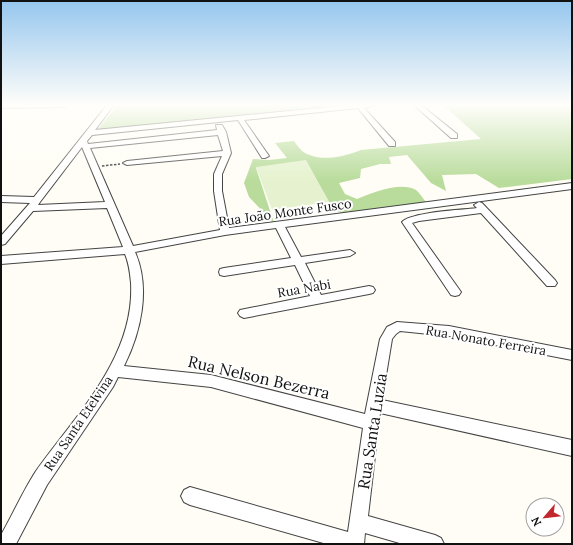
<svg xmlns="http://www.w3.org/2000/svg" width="573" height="545" viewBox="0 0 573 545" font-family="Lora,serif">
<rect width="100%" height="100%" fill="#fffdf5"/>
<!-- forest -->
<g fill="#b9dc9c">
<polygon points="120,105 322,105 326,108 97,130 117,106"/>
<path d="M443 105H564L572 109V179L499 188 476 174 442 175 446 191 431 183 407 155 389 157 391 164H380L361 169 360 178 339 183 345 194 357 199C371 193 401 181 416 190 420 193 423 199 426 202L340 213 329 202 306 161 256 168 274 223 249 197 244 183 253 159 269 160 287 158 275 143 294 141C296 144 299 148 302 151 319 163 343 157 361 150L481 139Z"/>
</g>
<!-- pitch -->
<polygon fill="#e6f2cf" points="306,160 329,202 272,210 256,167"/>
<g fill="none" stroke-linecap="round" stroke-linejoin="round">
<defs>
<g id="minor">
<polygon points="1,105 68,105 65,107 1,108"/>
<path d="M107 105H114L95 130 351 105H376L364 108 395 142V146H389L358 108 244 120 269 156 265 158H262L238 120 92 135 87 141 88 144 217 130 216 125H222L226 132 231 153 222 174V191L229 228 572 183V189L285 227 301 257 350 250 355 253 350 256 305 263 321 295 369 286 373 287 375 290 373 293 369 294 244 318 240 316 238 313 240 310 310 296 295 265 224 276 220 275 219 272 220 269 224 268 291 258 276 228 225 235 135 252C151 288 141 332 124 366L211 375 365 414 380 339 387 327 397 322 449 326 572 350V360L449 336 400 331 396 334 392 339 382 400 572 440V456L380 413 368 516 435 535 441 538 444 544H403L365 533 364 544H327L190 505 184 502 181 496 184 490 190 487 348 532 363 428 211 387 118 377 113 387 47 485 16 544H1V535C13 514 23 491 36 471 76 415 135 357 131 283 130 272 129 264 125 254L1 264V256L123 247 107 208 33 211 5 244 1 245V236L30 203 1 202V196L34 197ZM218 135 223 151 127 161 123 163 127 165 222 156 214 174V191L220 230 133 246 90 148ZM82 147 105 202 38 205 40 202Z"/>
<polygon points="414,105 421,105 457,134 457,138 451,138"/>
<path d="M479 202 482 203 555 280 557 283 555 286H547L481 213 419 221 412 223 461 292 459 295 455 296 451 295 402 222C411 212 462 210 477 208L474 205Z"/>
</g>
</defs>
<!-- minor casing -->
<use href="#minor" stroke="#444" stroke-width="2"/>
<!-- path -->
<polyline stroke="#333" stroke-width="1.5" stroke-dasharray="2.5 1.5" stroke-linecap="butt" points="102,166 120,164"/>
<!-- minor -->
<use href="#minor" fill="#fff" fill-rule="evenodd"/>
</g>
<!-- sky -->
<linearGradient id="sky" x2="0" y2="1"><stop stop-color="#95c6ee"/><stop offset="0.58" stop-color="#fffefa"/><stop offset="1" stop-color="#fffefa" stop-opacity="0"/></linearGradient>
<rect width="573" height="181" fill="url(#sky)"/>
<g text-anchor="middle" stroke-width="4" stroke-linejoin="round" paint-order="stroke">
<!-- street labels -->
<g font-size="13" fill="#111" stroke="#fff">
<text transform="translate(285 212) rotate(-8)" y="5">Rua João Monte Fusco</text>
<text transform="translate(304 288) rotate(-10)" y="5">Rua Nabi</text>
<text transform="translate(486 340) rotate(10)" y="5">Rua Nonato Ferreira</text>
<text transform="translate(78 423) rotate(-56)" y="5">Rua Santa Etelvina</text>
</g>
<!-- near-street labels -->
<g font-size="16" fill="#111" stroke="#fff">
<text transform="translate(259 377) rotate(13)" y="6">Rua Nelson Bezerra</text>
<text transform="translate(372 431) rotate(-81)" y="6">Rua Santa Luzia</text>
</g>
</g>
<!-- border -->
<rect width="573" height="545" fill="none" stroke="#111111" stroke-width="4"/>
<!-- north arrow -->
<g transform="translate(545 517) rotate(242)"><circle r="19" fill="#ffffff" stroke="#a0a0a0"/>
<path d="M0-3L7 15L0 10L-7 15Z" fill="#c4262e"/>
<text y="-6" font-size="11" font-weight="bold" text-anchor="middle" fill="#111111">N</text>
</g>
</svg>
